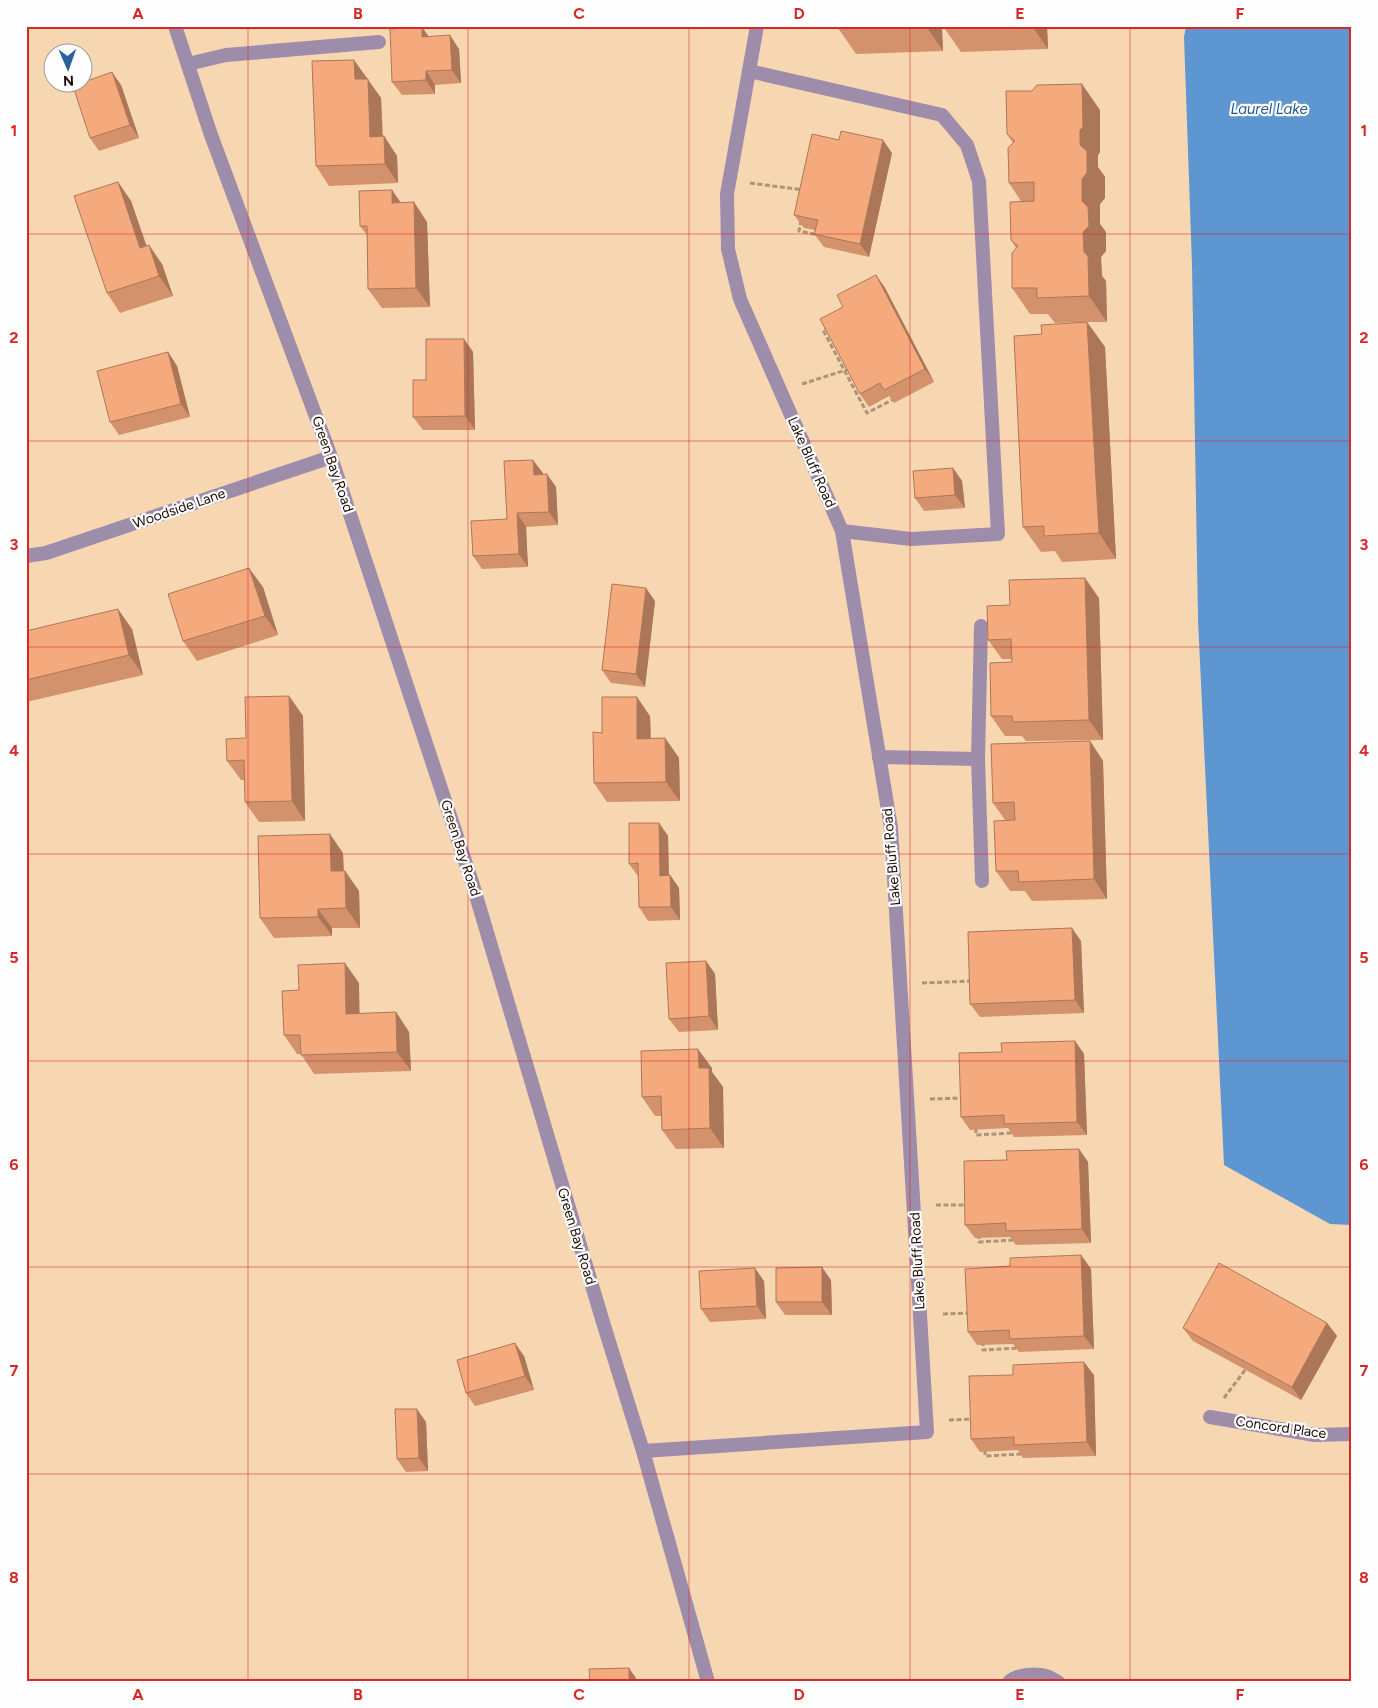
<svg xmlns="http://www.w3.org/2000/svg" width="1378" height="1708" viewBox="0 0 1378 1708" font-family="Figtree,sans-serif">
<rect width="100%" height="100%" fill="#f7d7b2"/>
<!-- water -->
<polygon fill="#5e96d1" points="1186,26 1352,26 1352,1225 1330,1224 1224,1165 1198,620 1192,265 1184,37"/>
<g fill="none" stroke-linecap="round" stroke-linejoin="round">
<!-- path -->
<g stroke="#ad9377" stroke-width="3" stroke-dasharray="5 2.5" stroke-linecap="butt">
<polyline points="750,183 804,190"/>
<polyline points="801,220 799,231 818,235"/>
<polyline points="829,327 823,330 867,413 892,400"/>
<polyline points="802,384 849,369"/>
<polyline points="922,983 973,981"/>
<polyline points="930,1099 964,1098"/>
<polyline points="976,1128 976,1135 1013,1133"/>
<polyline points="936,1205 967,1205"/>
<polyline points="979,1234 979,1242 1015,1240"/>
<polyline points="943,1314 969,1313"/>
<polyline points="983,1341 983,1350 1019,1348"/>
<polyline points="1224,1398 1245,1370"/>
<polyline points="949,1420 973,1419"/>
<polyline points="985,1450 985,1456 1022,1454"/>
</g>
<!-- service -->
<g stroke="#9e8daa" stroke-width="14">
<polyline points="188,64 226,55 379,42"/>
<polyline points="749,71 942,115 967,145 979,181 998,534 911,539 842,531"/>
<polyline points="879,757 978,759 982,881"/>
<polyline points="978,759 981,626"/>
</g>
<!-- minor -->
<g stroke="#9e8daa" stroke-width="14">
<polyline points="26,556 46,553 331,457"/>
<polyline points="1210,1417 1315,1435 1352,1434"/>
<polyline points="643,1451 927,1432 891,828 842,531 740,299 728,249 727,194 757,26"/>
<path d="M1009 1682C1017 1674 1036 1673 1046 1676 1050 1677 1054 1680 1058 1682"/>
</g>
<!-- tertiary -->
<polyline stroke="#9e8daa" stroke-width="14" points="175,26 211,135 331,457 472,882 602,1319 643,1451 708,1682"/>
</g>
<!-- wall -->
<g fill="#d3926c">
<polygon points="838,26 1047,26 1048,49 961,52 945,29 942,29 943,51 856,54 838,28"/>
<polygon points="422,27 429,37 459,49 461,83 435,85 435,94 402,95 392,82"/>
<polygon points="354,60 381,98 383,136 384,136 397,156 398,183 329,186 316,166"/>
<polygon points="121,85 139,138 99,151 90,138"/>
<polygon points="1100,110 1100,152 1098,155 1098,167 1105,177 1105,198 1100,204 1100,224 1106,232 1106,251 1101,257 1102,276 1106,281 1107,322 1087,322 1105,347 1116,559 1062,562 1055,551 1041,552 1023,527 1042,334 1081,322 1055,323 1048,314 1030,314 1012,288 1016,248 1011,240 1021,201 1009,183 1013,143 1007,134"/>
<polygon points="892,153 869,257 824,247 814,234 815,230 804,228 794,215"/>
<polygon points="118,182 131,201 146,246 162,264 173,296 120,313 107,293"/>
<polygon points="392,190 401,203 427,222 430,307 382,308 368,289 367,235 360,226"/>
<polygon points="876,275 885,288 934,382 894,403 889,396 869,407 860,394 843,307"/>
<polygon points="464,339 473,352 475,430 423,430 413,417"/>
<polygon points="168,352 177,366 190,417 119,435 110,422"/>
<polygon points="953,468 962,481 965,508 924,511 915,498"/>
<polygon points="543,473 543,474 556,487 558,525 526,527 528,567 482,569 473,556 507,519"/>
<polygon points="263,587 278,635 197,661 183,641"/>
<polygon points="1099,598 1103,740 1026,741 1022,736 1005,736 991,716 1012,662 1012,659 1002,659 988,640 1010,605"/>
<polygon points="655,601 645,687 611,683 602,670"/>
<polygon points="132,629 143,675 26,702 26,631"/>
<polygon points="289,696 303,716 305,821 259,822 245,802 245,780 241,780 227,761"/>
<polygon points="650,716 651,739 665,738 679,758 680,801 607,802 594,783 602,733"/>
<polygon points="1090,741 1103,761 1107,899 1032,901 1025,891 1010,891 996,871 1005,820 993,803"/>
<polygon points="659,823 668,836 669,875 670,875 679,888 680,920 648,921 639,907 638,876 629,864"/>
<polygon points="343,853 344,871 345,871 359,891 360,928 332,928 332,936 274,938 260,918"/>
<polygon points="1081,941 1084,1013 980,1017 970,1004"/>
<polygon points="706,961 715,974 718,1030 679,1032 669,1019"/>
<polygon points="359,983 359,1014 396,1012 409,1032 411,1071 314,1074 301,1054 297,1054 284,1035 299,990"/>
<polygon points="1075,1041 1084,1054 1087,1135 1014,1137 1008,1128 970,1130 961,1117 1002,1052"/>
<polygon points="712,1068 712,1072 723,1087 724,1148 676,1149 662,1130 662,1116 655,1116 642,1097"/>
<polygon points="1079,1149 1088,1162 1091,1243 1016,1245 1010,1237 975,1238 965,1225 1007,1160"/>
<polygon points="1081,1255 1091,1269 1094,1349 1019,1352 1013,1344 977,1345 968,1332 1010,1266"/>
<polygon points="831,1280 832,1315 785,1315 776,1302"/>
<polygon points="764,1281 766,1319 710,1322 701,1309"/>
<polygon points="1327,1323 1337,1336 1301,1400 1193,1341 1183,1328"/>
<polygon points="524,1356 534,1390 475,1406 466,1393"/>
<polygon points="1094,1375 1096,1456 1023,1458 1018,1450 980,1452 971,1439"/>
<polygon points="426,1422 428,1471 406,1472 397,1459"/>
</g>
<!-- shaded-wall -->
<g fill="#ac7758">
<polygon points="926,26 941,26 942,29 943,51"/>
<polygon points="1032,26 1047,26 1048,49"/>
<polygon points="422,27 431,40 422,37"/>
<polygon points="450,35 459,49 461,83 452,70"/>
<polygon points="354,60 381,98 383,156 370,137 355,79"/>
<polygon points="426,71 435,85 435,94 426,80"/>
<polygon points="112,72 121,85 139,138 130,125"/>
<polygon points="1082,84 1100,110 1100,152 1098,155 1098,167 1105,177 1105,198 1100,204 1100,224 1106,232 1106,251 1101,257 1102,276 1106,281 1107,322 1089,296 1084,252 1080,145 1080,130"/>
<polygon points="384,136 397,156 398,183 385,164"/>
<polygon points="883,140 892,153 869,257 860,244"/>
<polygon points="118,182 131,201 154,267 140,248"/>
<polygon points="392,190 405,209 392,203"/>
<polygon points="414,202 427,222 430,307 416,288"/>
<polygon points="149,245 162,264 173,296 159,276"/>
<polygon points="876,275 885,288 934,382 925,369"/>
<polygon points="1087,322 1105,347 1116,559 1099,533"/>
<polygon points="464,339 473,352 475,430 465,416"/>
<polygon points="168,352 177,366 190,417 181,404"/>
<polygon points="533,460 543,473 543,488 534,475"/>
<polygon points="953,468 962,481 965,508 955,495"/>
<polygon points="547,474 556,487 558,525 549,512"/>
<polygon points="517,513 526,527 528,567 519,554"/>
<polygon points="249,568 263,587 278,635 265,616"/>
<polygon points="1085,578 1099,598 1103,740 1089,720"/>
<polygon points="646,588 655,601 645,687 636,674"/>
<polygon points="118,609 132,629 143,675 129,655"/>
<polygon points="289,696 303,716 305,821 292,801"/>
<polygon points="637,697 650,716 651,758 637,739"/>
<polygon points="665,738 679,758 680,801 666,782"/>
<polygon points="1090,741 1103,761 1107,899 1094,879"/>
<polygon points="659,823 668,836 669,889 660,876"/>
<polygon points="330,834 343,853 344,891 331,871"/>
<polygon points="345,871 359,891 360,928 346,908"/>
<polygon points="670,875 679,888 680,920 671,907"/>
<polygon points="318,909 332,928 332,936 318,917"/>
<polygon points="1072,928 1081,941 1084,1013 1075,1000"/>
<polygon points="706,961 715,974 718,1030 709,1016"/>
<polygon points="345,963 359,983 360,1034 346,1014"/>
<polygon points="396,1012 409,1032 411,1071 397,1052"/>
<polygon points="1075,1041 1084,1054 1087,1135 1077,1122"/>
<polygon points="698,1049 712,1068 712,1072 723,1087 724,1148 710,1128 699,1068"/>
<polygon points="1079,1149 1088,1162 1091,1243 1082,1229"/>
<polygon points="1081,1255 1091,1269 1094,1349 1084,1336"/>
<polygon points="822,1267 831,1280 832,1315 822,1302"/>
<polygon points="755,1268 764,1281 766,1319 757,1306"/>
<polygon points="1327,1323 1337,1336 1301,1400 1292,1387"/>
<polygon points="515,1343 524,1356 534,1390 525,1376"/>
<polygon points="1084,1362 1094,1375 1096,1456 1087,1442"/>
<polygon points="417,1409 426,1422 428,1471 419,1458"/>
<polygon points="629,1668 638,1681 638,1682 629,1682"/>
</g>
<!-- building -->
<g fill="#f5aa7e" stroke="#ac7758">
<polygon points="838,26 900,26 838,28"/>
<polygon points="422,27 422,37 450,35 452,70 426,71 426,80 392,82 390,29"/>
<polygon points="354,60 355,79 368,79 370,137 384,136 385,164 316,166 312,61"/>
<polygon points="112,72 130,125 90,138 73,86"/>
<polygon points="1082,84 1083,127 1080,130 1080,145 1087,151 1087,173 1082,179 1082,201 1088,207 1089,226 1083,232 1084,252 1088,256 1089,296 1037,298 1037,288 1012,288 1012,253 1018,246 1011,240 1010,202 1034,201 1034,182 1009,183 1008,148 1015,141 1007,134 1006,91 1032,91 1037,85"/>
<polygon points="841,131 883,140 860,244 814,234 818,220 794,215 812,134 839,140"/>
<polygon points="118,182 140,248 149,245 159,276 107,293 74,196"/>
<polygon points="392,190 392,203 414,202 416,288 368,289 367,226 360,226 359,191"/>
<polygon points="876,275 925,369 884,390 880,383 860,394 820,319 843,307 837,295"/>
<polygon points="1087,322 1099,533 1044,536 1044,526 1023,527 1014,336 1042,334 1041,325"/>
<polygon points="426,339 464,339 465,416 413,417 413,380 426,380"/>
<polygon points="168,352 181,404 110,422 97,371"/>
<polygon points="533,460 534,475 547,474 549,512 517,513 519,554 473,556 471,521 507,519 504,461"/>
<polygon points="953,468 955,495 915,498 913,471"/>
<polygon points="249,568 265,616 183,641 168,594"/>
<polygon points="1085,578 1089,720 1013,722 1012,716 991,716 990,663 1012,662 1011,639 988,640 987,606 1010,605 1009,580"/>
<polygon points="612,584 646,588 636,674 602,670"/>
<polygon points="118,609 129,655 26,680 26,631"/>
<polygon points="289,696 292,801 245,802 244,760 227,761 226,739 246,738 245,697"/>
<polygon points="602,697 637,697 637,739 665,738 666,782 594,783 593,732 602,733"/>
<polygon points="1090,741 1094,879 1019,882 1018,871 996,871 994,821 1015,820 1014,802 993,803 991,744"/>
<polygon points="629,823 659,823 660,876 670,875 671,907 639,907 638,863 629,864"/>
<polygon points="330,834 331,871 345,871 346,908 318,909 318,917 260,918 258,836"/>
<polygon points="1072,928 1075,1000 970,1004 968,932"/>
<polygon points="706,961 709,1016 669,1019 666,963"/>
<polygon points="345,963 346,1014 396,1012 397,1052 301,1055 300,1035 284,1035 282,991 299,990 298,965"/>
<polygon points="1075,1041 1077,1122 1004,1124 1004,1115 961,1117 959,1053 1002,1052 1001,1043"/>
<polygon points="698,1049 699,1068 709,1068 710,1128 662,1130 661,1096 642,1097 641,1051"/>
<polygon points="1079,1149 1082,1229 1006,1231 1006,1223 965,1225 964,1161 1007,1160 1006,1151"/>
<polygon points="1081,1255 1084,1336 1010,1339 1009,1330 968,1332 965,1269 1010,1266 1010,1258"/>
<polygon points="1219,1263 1327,1323 1292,1387 1183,1328"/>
<polygon points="822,1267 822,1302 776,1302 776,1268"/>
<polygon points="755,1268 757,1306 701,1309 699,1271"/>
<polygon points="515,1343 525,1376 466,1393 457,1360"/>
<polygon points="1084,1362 1087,1442 1014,1445 1014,1437 971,1439 969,1376 1013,1375 1013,1365"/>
<polygon points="395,1409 417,1409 419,1458 397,1459"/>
<polygon points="629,1668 629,1682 590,1682 589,1669"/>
</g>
<!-- grid -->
<path fill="none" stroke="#d62828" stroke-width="1" stroke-opacity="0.55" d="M248 26V1682M468 26V1682M689 26V1682M910 26V1682M1130 26V1682M26 234H1352M26 441H1352M26 647H1352M26 854H1352M26 1061H1352M26 1267H1352M26 1474H1352"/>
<g text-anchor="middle" stroke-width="4.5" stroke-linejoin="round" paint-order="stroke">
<!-- street labels -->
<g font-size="14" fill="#190a00" stroke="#fefefe">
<text transform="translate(812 462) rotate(66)" y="5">Lake Bluff Road</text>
<text transform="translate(333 464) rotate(71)" y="5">Green Bay Road</text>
<text transform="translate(179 508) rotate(-19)" y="5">Woodside Lane</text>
<text transform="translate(461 848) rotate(72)" y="5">Green Bay Road</text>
<text transform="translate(891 857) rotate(-95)" y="5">Lake Bluff Road</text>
<text transform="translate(577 1236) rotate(73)" y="5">Green Bay Road</text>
<text transform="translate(917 1261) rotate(-93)" y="5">Lake Bluff Road</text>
<text transform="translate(1281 1427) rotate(8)" y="5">Concord Place</text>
</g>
<!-- water labels -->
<g font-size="15" font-style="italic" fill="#1e5990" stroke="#fefefe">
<text x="1269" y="114">Laurel Lake</text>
</g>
</g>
<!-- border -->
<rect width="1378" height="1708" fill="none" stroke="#fefefe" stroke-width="55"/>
<!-- north arrow -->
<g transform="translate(68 68) rotate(178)"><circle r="24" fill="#fefefe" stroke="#a29c98"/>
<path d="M0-4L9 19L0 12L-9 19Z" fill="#29629a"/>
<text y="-8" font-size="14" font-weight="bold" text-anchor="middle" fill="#190a00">N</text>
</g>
<rect x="28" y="28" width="1322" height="1652" fill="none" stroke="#d62828" stroke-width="2"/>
<g font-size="16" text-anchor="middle" font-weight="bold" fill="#d62828">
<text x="138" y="19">A</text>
<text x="358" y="19">B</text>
<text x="579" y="19">C</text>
<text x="799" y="19">D</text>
<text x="1020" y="19">E</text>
<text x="1240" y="19">F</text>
<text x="14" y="136">1</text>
<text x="1364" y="136">1</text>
<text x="14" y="343">2</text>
<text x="1364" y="343">2</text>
<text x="14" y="550">3</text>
<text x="1364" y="550">3</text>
<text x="14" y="756">4</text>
<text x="1364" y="756">4</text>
<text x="14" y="963">5</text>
<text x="1364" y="963">5</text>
<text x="14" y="1170">6</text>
<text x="1364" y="1170">6</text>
<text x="14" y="1376">7</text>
<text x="1364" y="1376">7</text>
<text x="14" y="1583">8</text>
<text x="1364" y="1583">8</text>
<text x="138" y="1700">A</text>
<text x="358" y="1700">B</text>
<text x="579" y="1700">C</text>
<text x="799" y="1700">D</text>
<text x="1020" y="1700">E</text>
<text x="1240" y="1700">F</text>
</g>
</svg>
